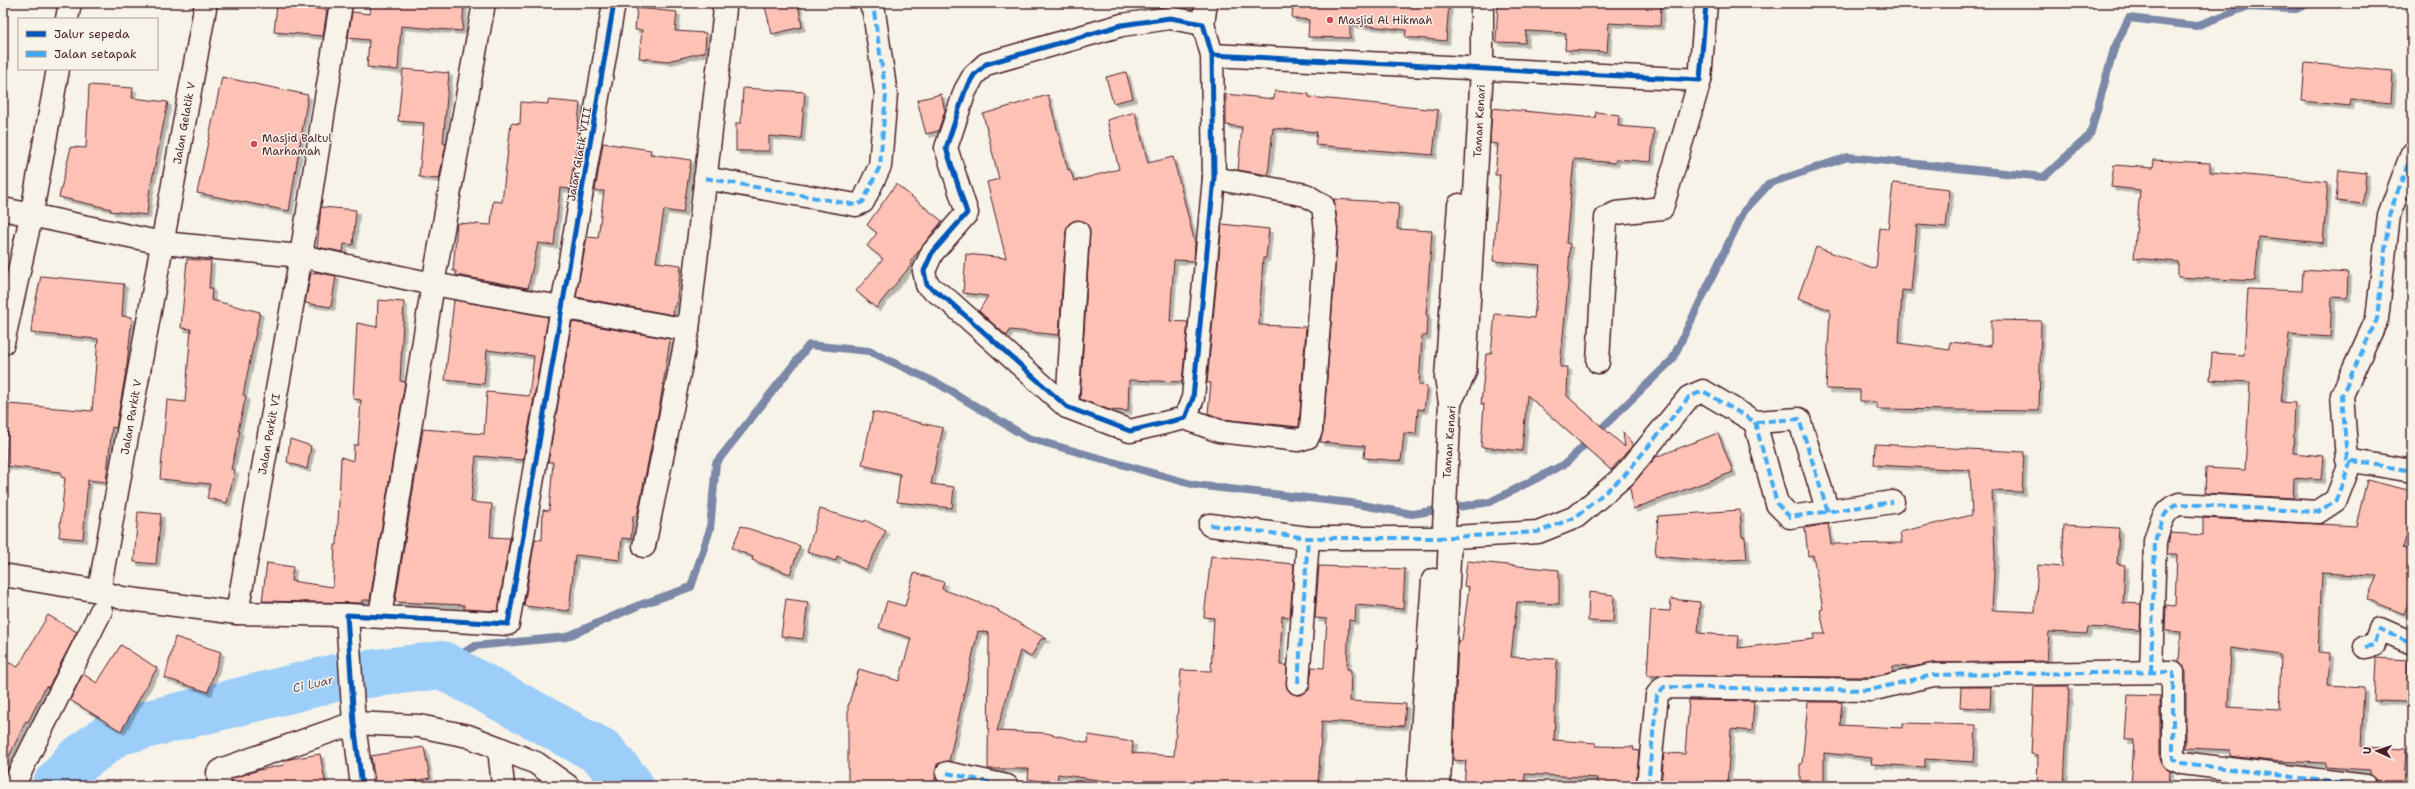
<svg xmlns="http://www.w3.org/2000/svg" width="2415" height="789" viewBox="0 0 2415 789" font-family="'Shantell Sans',sans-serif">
<defs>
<filter id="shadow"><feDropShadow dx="3.5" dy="3.5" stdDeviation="0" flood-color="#0004"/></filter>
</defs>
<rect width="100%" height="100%" fill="#f7f3e8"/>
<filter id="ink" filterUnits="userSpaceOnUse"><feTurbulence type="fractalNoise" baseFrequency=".025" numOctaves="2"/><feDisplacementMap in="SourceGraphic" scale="8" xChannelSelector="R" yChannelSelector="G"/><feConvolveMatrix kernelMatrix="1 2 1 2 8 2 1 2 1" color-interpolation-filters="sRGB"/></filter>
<g filter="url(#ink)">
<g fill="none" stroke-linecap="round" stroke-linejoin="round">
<!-- stream -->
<polyline stroke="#7b88a7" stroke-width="8" points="442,665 475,646 566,637 637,606 691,587 710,529 716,463 809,345 869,351 939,384 1028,438 1195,485 1351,503 1412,514 1490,502 1565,464 1672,360 1744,211 1770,183 1848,157 2044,177 2090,135 2114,49 2129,18 2196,26 2246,7 2296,9 2309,3"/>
<!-- river -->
<polyline stroke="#9ccef9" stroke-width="48" points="56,786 76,762 116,732 335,678 442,665 602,752 630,786"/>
</g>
<!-- building -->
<g fill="#fdc2b5" stroke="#4a1f2b" fill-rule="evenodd" filter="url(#shadow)">
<polygon points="371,3 464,4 462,31 401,26 398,70 367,67 369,40 348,38 352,12 370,14"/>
<polygon points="764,3 798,3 802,27 772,34"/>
<polygon points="1293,3 1449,3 1446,41 1405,37 1406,30 1350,24 1350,38 1308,37 1309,20 1292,18"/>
<polygon points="1498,3 1661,3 1660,26 1609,23 1607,52 1565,50 1566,33 1526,31 1525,43 1496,42"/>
<polygon points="277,5 327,10 323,36 274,32"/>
<polygon points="637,8 677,12 675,31 706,33 705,52 668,61 639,58 642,30 635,30"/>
<polygon points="2305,63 2393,71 2391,103 2351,99 2350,106 2302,101"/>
<polygon points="403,69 449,73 443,143 446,144 439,179 419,177 424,123 398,121"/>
<polygon points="1126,72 1133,98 1113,103 1106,77"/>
<polygon points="222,77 308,95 289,211 197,193"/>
<polygon points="89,85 133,88 132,98 168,102 149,194 147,215 110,211 111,209 59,197 71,147 86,148"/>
<polygon points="743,88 805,92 801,139 769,136 769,151 736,151 736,123 741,123"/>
<polygon points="1275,91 1309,94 1309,97 1438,110 1433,155 1315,145 1317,132 1273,128 1268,175 1238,170 1242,127 1226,125 1226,94 1274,99"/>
<polygon points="941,94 945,111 938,131 926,134 917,100"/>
<polygon points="1048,95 1068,170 1070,169 1074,181 1119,169 1107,120 1135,112 1148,163 1173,157 1195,243 1194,261 1174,260 1170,321 1188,322 1182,382 1129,380 1128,411 1110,410 1080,399 1090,233 1085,222 1073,221 1066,231 1059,335 1010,330 1007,336 979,311 988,296 963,293 966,254 1006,258 987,182 999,179 983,114"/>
<polygon points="548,100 580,103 577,132 579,132 570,189 560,188 554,245 538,243 528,288 456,275 456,271 453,271 457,223 491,225 493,201 502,202 511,123 520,124 521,102 548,104"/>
<polygon points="1492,108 1595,118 1596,112 1619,115 1618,126 1654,129 1651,162 1616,159 1615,163 1574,159 1566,243 1570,244 1568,284 1560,367 1568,367 1567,396 1625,447 1623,432 1633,445 1611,470 1527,395 1522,451 1481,447 1484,404 1481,404 1486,354 1491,354 1495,314 1534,318 1540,265 1493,261 1500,175 1495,175 1498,144 1490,143"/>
<polygon points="603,143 651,150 650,154 691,160 683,213 664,210 656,262 681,265 676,306 674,306 673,315 576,297 587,237 598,238 604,191 595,191"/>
<polygon points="2154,160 2210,163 2210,172 2328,182 2323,243 2259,237 2255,281 2178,277 2178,262 2134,258 2140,190 2111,187 2114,165 2153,168"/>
<polygon points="2339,170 2366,173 2363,204 2336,201"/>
<polygon points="1893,183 1950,189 1946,227 1917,225 1911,291 1902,290 1899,343 1950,350 1950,342 1991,346 1991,320 2041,321 2039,411 1877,409 1877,402 1860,401 1860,390 1826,389 1830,310 1798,298 1816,247 1876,269 1880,228 1888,229"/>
<polygon points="896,184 942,221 910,262 912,264 876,308 856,291 883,259 867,246 877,233 867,225"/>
<polygon points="1334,199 1399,203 1397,229 1432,231 1426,315 1428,316 1427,336 1422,336 1419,385 1427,386 1424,410 1418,409 1416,434 1404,433 1401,461 1364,458 1365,446 1320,442 1323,431 1338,231"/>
<polygon points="321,207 356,210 353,245 344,244 343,252 317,247"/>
<polygon points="1222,224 1269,229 1266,258 1263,258 1259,325 1306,327 1299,427 1222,419 1208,413 1211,383 1207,383"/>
<polygon points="187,259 211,261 209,288 212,288 211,300 260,312 243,395 246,396 238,431 240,431 231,469 235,470 227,503 207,498 210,484 160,479 167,400 185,402 191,329 181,328"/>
<polygon points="2303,270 2348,273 2347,298 2332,297 2330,337 2289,334 2281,402 2295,403 2293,453 2323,456 2321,480 2294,478 2293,498 2205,493 2206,468 2245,470 2250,382 2210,380 2212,353 2244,355 2248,289 2302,291"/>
<polygon points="315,272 336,276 331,307 305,303 311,273 315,274"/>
<polygon points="41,276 124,284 122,316 132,317 127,365 116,428 112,427 106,482 88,480 83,539 59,537 65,478 61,477 61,472 6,466 9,404 92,411 98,339 31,333 33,313"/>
<polygon points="378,300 404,302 400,381 405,382 370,600 362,600 362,603 262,601 267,563 293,567 291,581 333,587 335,545 337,545 341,457 353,461 354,445 358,445 361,400 353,399 357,323 377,327"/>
<polygon points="454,300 548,317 523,460 476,456 471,502 492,504 490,537 510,538 498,611 464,609 464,605 395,602 423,429 484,434 487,392 529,396 534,356 487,350 484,384 445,380"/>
<polygon points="572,322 670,339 660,404 637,516 633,516 631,539 622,538 620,560 575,555 569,611 524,606 535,539 542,540 543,510 549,511 553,462 548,462"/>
<polygon points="873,412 943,428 931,484 954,487 952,508 897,502 900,474 862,465"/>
<polygon points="1718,433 1733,472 1633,509 1630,487 1656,457"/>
<polygon points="290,439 311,446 307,469 287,462"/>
<polygon points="1875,444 2024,452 2022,492 1992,491 1995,554 1992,610 2035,612 2038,565 2062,567 2064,525 2119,528 2117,564 2125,565 2123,603 2141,604 2140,630 2088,627 2087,634 2049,632 2047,661 1933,663 1912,667 1893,666 1893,672 1869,677 1647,676 1651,610 1670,611 1671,599 1700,602 1698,633 1739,636 1738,648 1814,639 1814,634 1825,634 1820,610 1823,609 1813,555 1808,556 1805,528 1828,524 1831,544 1902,543 1900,532 1972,515 1970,470 1874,465"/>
<path d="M2367 480 2412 491V514L2403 548 2412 551V592L2404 614 2367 599 2377 576 2322 573 2318 652 2330 653 2328 686 2364 688 2361 747 2406 749 2404 783 2378 781 2370 774V770L2325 767V763L2271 761 2230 756V750L2186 748V672L2179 661 2181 632 2165 631 2166 605 2175 606 2177 554H2167L2170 533 2203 535V518L2356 526ZM2231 648 2281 655 2279 710 2228 707Z"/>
<polygon points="820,509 864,522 865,520 886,531 866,570 837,556 836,561 807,552"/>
<polygon points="1740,510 1742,537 1745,537 1747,559 1707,561 1655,556 1658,516"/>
<polygon points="138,512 161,514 156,564 134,562"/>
<polygon points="741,526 800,546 790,574 752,560 753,557 732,548"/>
<polygon points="1211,556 1294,564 1290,617 1282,616 1280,665 1287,665 1287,688 1291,693 1298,695 1309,690 1312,667 1324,668 1327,619 1315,618 1319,566 1405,569 1403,609 1356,605 1355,621 1349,620 1347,669 1351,670 1350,701 1406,704 1404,726 1322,721 1318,786 1137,786 1058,774 1057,784 1028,779 1029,769 988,769 989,633 978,631 949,761 937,764 934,786 848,786 848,706 859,669 899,681 911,638 879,628 887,601 905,606 914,573 944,582 942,589 999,610 998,611 1047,639 1041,639 1031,657 1020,651 997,731 1046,733 1088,743 1089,735 1133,742 1132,753 1174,756 1181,670 1211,671 1214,618 1204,617"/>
<polygon points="1467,561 1559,570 1559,604 1517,602 1511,657 1557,659 1554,740 1596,743 1596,746 1634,747 1633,750 1639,751 1636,786 1598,786 1598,778 1525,774 1524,786 1464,786 1466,761 1453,760 1458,641 1462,640 1469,587 1464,586"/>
<polygon points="1589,592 1614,595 1613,622 1588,621"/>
<polygon points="786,599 808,602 803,639 781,636"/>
<polygon points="48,615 77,632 48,688 46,686 28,722 26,721 3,769 3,660 18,667"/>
<polygon points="175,637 221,652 208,692 165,678"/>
<polygon points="121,645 157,668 121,731 70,700 83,674 97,683"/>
<polygon points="2376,658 2408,660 2406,702 2374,701"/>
<polygon points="2034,686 2069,686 2064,786 2037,786 2038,755 2031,754"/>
<polygon points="1961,687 1991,687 1990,709 1960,707"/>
<polygon points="2128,695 2160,696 2160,759 2163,766 2170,771 2169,786 2131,786 2134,740 2125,740"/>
<polygon points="1689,700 1754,701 1752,731 1731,729 1727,786 1661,786 1664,753 1685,754"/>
<polygon points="1808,702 1842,702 1840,725 1903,728 1903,723 1976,725 1974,762 1925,759 1925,767 1871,764 1872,758 1824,753 1824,786 1800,786 1800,764 1802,764"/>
<polygon points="424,747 430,778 389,786 376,786 371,756"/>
<polygon points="320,754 326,786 232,786 231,779 259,770 284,765 283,761 290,759"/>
</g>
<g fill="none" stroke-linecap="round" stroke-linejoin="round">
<defs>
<g id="street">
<polyline points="67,19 70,3"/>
<polyline points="1203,24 1206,3"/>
<polyline points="1212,55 1203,24 1170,18 1122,25 986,64 974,75 965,91 946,148 967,213 932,253 924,271 927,285 949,301 1067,407 1130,431 1185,418 1193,398 1214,178 1212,55 1700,80 1706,3"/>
<polyline points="2412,153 2389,215 2377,319 2342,395 2347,460 2412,471"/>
<polyline points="705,178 856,205 863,202 880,166 886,94 874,12 870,3"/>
<polyline points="3,209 162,243 301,256 433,284 688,330"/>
<polyline points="3,343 31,217 58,69"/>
<polyline points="1598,362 1606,218 1616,213 1662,208 1700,80"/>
<polyline points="1450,403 1446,377 1459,205"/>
<polyline points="1067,407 1078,232"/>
<polyline points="1185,418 1219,431 1298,440 1308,437 1311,430 1326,230 1323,206 1306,195 1214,178"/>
<polyline points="1755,422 1777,504 1790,517 1893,502"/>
<polyline points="1210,525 1308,538 1437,538 1538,532 1576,517 1624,476 1689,397 1703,391 1755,422 1799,419 1828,512"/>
<polyline points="644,546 688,330 725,9 722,3"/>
<polyline points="3,575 99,591 122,598 237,613 347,615"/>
<polyline points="99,591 206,3"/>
<polyline points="237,613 301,256 341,3"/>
<polyline points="380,616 433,284 484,3"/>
<polyline points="2365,647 2374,645 2380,629 2412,643"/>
<path d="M2151 672 2155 541C2160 525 2162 510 2179 504L2318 512 2336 500 2351 461"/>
<polyline points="1298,683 1308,538"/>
<polyline points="499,748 503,786"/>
<polyline points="947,773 1007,786"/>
<polyline points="13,786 101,611"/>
<polyline points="219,786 218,773 223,769 354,723 419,726 468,736 499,748 536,763 568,786"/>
<polyline points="362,786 354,723 347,615 508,624 614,3"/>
<polyline points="1418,786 1433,580"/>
<polyline points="1439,786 1450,537 1444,529 1450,403 1465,372 1482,69 1482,3"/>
<polyline points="1648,786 1657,695 1664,687 1870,690 1933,675 2173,672 2173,759 2182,763 2366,786"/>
</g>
</defs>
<!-- street casing -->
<use href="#street" stroke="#4a1f2b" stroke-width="25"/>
<!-- street -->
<use href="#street" stroke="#f7f3e8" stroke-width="22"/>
<!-- quiet -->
<g stroke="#3fa9f5" stroke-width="4" stroke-dasharray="8 4" stroke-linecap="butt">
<polyline points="2412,153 2389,215 2377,319 2342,395 2347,460 2412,471"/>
<polyline points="705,178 856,205 863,202 880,166 886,94 874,12 870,3"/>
<polyline points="1755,422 1777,504 1790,517 1893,502"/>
<polyline points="1210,525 1308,538 1437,538 1538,532 1576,517 1624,476 1689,397 1703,391 1755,422 1799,419 1828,512"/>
<polyline points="2365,647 2374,645 2380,629 2412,643"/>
<path d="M2151 672 2155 541C2160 525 2162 510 2179 504L2318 512 2336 500 2351 461"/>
<polyline points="1298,683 1308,538"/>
<polyline points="947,773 1007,786"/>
<polyline points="1648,786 1657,695 1664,687 1870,690 1933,675 2173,672 2173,759 2182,763 2366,786"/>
</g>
<defs>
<g id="cycleway">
<polyline points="1212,55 1203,24 1170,18 1122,25 986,64 974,75 965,91 946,148 967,213 932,253 924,271 927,285 949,301 1067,407 1130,431 1185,418 1193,398 1214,178 1212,55 1700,80 1706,3"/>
<polyline points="362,786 354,723 347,615 508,624 614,3"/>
</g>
</defs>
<!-- cycleway casing -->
<use href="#cycleway" stroke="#f7f3e8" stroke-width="8"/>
<!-- cycleway -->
<use href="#cycleway" stroke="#0057b8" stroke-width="5"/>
</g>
</g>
<!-- markers -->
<g fill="#d1495b" stroke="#f7f3e8" stroke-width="1.5">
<circle cx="1330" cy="20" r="4"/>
<circle cx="254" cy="144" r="4"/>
</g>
<g text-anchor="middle" stroke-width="3" stroke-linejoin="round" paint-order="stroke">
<!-- poi labels -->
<g font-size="11" fill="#4a1f2b" stroke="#f7f3e8" text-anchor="start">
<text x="1338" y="24">Masjid Al Hikmah</text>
<text x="262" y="142">Masjid Baitul<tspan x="262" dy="13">Marhamah</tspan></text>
</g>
<!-- street labels -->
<g font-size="11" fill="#4a1f2b" stroke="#f7f3e8">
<text transform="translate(1479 121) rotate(-87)" y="4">Taman Kenari</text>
<text transform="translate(184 123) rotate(-80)" y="4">Jalan Gelatik V</text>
<text transform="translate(579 154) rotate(-80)" y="4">Jalan Glatik VIII</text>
<text transform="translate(131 417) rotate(-80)" y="4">Jalan Parkit V</text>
<text transform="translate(269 434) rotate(-80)" y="4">Jalan Parkit VI</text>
<text transform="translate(1449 442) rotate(-86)" y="4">Taman Kenari</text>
</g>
<!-- water labels -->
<g font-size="12" font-style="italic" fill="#5e4b5e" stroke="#f7f3e8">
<text transform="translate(313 684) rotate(-13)" y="4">Ci Luar</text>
</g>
</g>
<!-- margin -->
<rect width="2415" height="789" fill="none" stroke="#f7f3e8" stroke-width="16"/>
<rect x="8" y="8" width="2399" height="773" fill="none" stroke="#4a1f2b" stroke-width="1.5" filter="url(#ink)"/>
<!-- legend -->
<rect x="18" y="18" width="140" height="52" fill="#f7f3e8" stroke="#b29e9c"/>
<rect x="26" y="31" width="20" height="6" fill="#0057b8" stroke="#b29e9c"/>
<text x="54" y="38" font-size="12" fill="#4a1f2b">Jalur sepeda</text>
<rect x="26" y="51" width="20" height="6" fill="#3fa9f5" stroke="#b29e9c"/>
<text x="54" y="58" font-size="12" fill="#4a1f2b">Jalan setapak</text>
<!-- north arrow -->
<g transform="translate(2377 751) rotate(273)" stroke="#f7f3e8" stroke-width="3" paint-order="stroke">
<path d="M0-3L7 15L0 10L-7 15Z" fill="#4a1f2b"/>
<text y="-6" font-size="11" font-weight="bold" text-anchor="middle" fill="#4a1f2b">U</text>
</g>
</svg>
